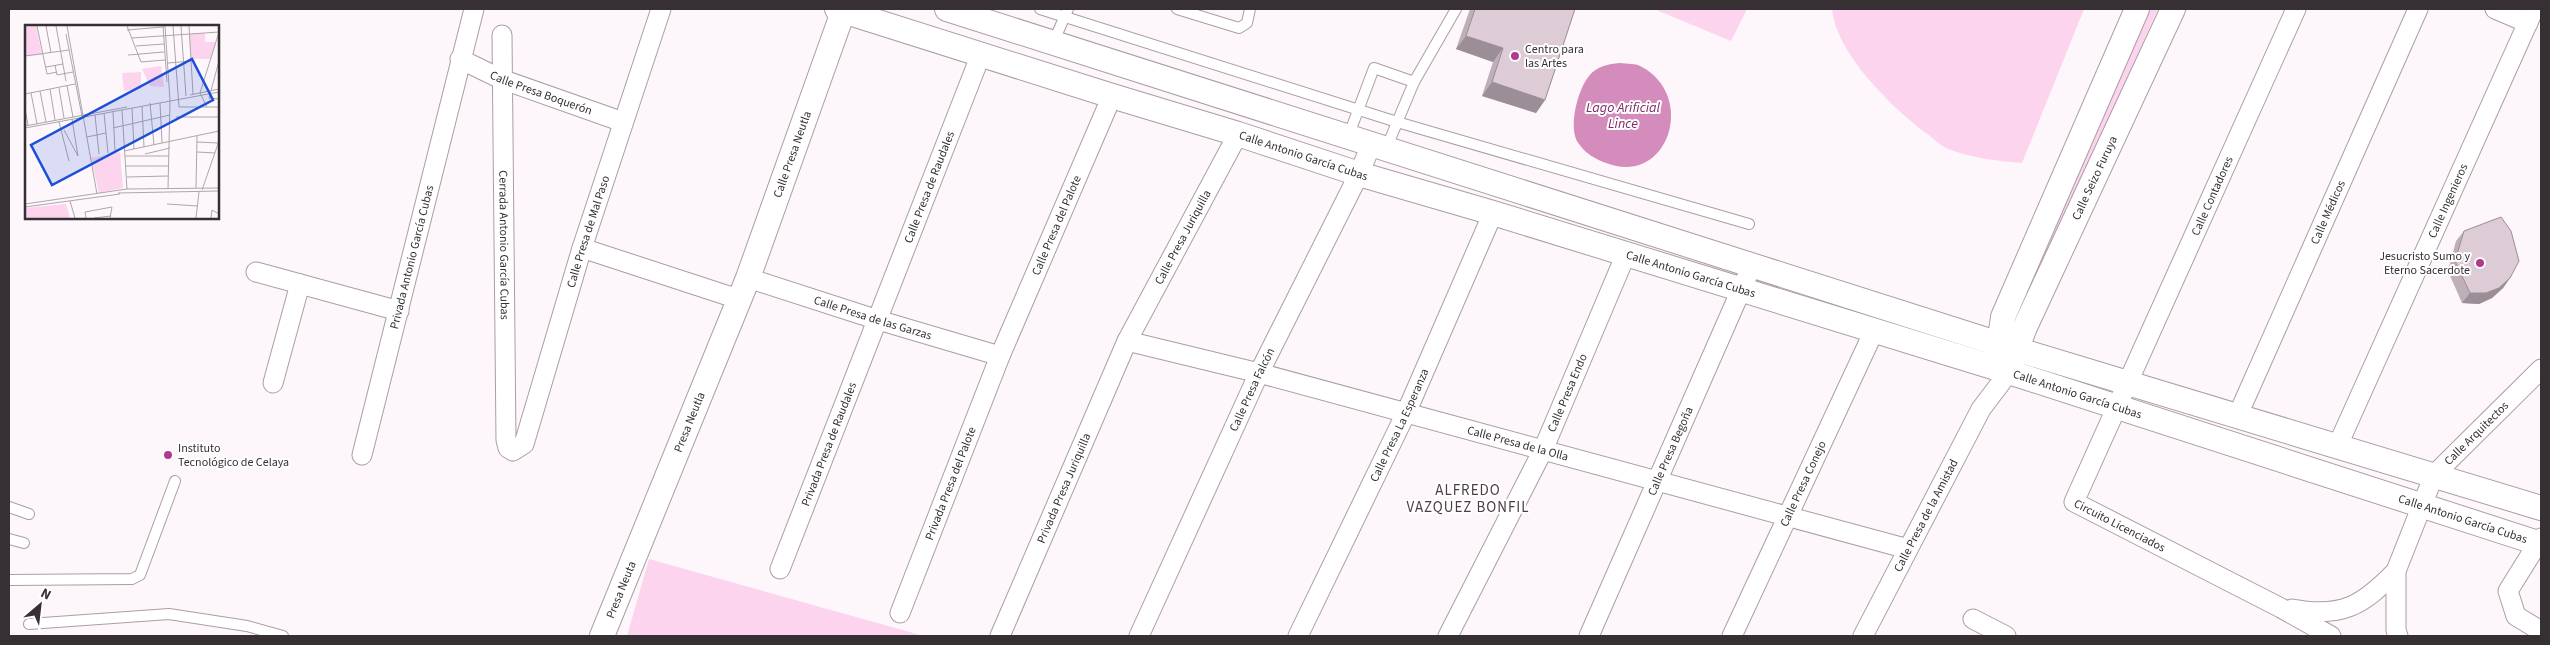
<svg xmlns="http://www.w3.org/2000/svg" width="2550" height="645" viewBox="0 0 2550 645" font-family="'Source Sans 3',sans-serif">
<rect width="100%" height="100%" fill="#fdf6fb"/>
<!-- green -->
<g fill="#fcd4ee">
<polygon points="1654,9 1747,9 1731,41"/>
<path d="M1832 9H2084L2022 163C1997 161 1972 158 1948 149 1939 145 1931 136 1923 131 1890 105 1836 53 1832 9Z"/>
<polygon points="2147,9 2158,9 2016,324 2009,328"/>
<polygon points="649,559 924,636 627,636"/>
</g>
<!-- water -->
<path fill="#d48cbc" d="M1620 63C1627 64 1636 63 1642 67 1697 97 1668 187 1606 163 1595 159 1586 154 1579 144 1567 129 1578 89 1589 76 1597 66 1608 64 1620 63Z"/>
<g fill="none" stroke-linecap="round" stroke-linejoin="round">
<defs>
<g id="service">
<polyline points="1040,9 1397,122 1749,224"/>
<polyline points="1177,9 1239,28 1247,23 1250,9"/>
<polyline points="1053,43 1068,9"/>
<polyline points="1348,137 1374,68 1414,82"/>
<polyline points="1386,149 1414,82 1456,9"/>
<polyline points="9,507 29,514"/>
<polyline points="9,539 24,543"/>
<polyline points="9,580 132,579 140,575 175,481"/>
<polyline points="29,624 169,614 247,626 283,636"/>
</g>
<g id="minor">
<path id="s1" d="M2296 9 2074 502 2281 608 2331 636"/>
<polyline points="2495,9 2528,23"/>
<path id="s2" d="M502 35 506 440 508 448 513 451 524 444 582 248 661 9"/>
<path id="s3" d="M460 59 501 79 623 122"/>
<polyline points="582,248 738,299"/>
<polyline points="256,272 399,311"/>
<path id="s4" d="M748 278 878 320 1000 356"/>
<path id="s5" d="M1127 341 1259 373 1908 549"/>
<polyline points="273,383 300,284"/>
<path id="s6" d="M2237 417 2418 9"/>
<path id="s7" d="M2337 447 2534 9"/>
<path id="s8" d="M362 455 474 9"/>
<polyline points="2541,538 2508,591 2516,616 2541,631"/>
<path id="s9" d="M780 569 981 54"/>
<path d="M2292 609C2342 618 2362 606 2396 571"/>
<path id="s10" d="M900 613 1000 356 1112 96"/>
<polyline points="1973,619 2006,636"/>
<path id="s11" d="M1000 636 1127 341 1238 134"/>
<path id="s12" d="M1139 636 1259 373 1359 174 1371 145"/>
<path id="s13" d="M1298 636 1406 413 1493 213"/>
<path id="s14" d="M1448 636 1543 450 1626 254"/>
<path id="s15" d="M1589 636 1752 265"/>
<path id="s16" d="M1732 636 1874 331"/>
<path id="s17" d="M1863 636 1981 409 2009 372"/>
<path id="s18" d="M2398 636 2396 630V571L2434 475 2541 369"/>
</g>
<g id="tertiary">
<path id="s19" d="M837 9 1112 96 1238 134 1359 174 1493 213 2009 372 2541 544"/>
<polyline points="947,9 1999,344 2541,508"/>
<polyline points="1997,359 2003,317 2137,9"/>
<path id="s20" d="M2011 364 2025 327 2173 9"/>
<path id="s21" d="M602 636 748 278 844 9"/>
</g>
</defs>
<!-- service casing -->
<use href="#service" stroke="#ad9ca7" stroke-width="12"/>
<!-- minor casing -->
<use href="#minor" stroke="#ad9ca7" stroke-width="21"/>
<!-- tertiary casing -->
<use href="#tertiary" stroke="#ad9ca7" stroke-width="26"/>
<!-- service -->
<use href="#service" stroke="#fff" stroke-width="10"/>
<!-- minor -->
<use href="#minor" stroke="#fff" stroke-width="19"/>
<!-- tertiary -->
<use href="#tertiary" stroke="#fff" stroke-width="24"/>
</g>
<!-- wall -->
<g fill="#beafb8">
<polygon points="1470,9 1575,9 1545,100 1536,113 1482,96 1493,62 1456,49"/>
<polygon points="2464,231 2510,278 2503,288 2492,298 2479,304 2462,303 2448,271 2456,241"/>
</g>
<!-- shaded-wall -->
<g fill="#9b8e96">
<polygon points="1466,36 1503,48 1493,62 1456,49"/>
<polygon points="1492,82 1545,100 1536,113 1482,96"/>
<polygon points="2510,278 2503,288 2492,298 2479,304 2462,303 2470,293"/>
</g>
<!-- building -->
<g fill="#ddcbd6" stroke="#9b8e96">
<polygon points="1475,9 1575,9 1545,100 1492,82 1503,48 1466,36"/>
<polygon points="2501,217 2511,231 2519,261 2510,278 2499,288 2486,293 2470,293 2455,261 2464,231"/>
</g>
<!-- markers -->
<g fill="#af3991" stroke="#fff" stroke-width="2">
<circle cx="1515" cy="56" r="5"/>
<circle cx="2480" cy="263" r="5"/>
<circle cx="168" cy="455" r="5"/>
</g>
<g text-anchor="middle" stroke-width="4" stroke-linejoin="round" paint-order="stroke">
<!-- poi labels -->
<g font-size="12" fill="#362f34" stroke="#fff" text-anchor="start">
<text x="1525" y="53">Centro para<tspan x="1525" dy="14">las Artes</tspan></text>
<text x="2470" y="260" text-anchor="end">Jesucristo Sumo y<tspan x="2470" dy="14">Eterno Sacerdote</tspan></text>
<text x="178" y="452">Instituto<tspan x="178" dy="14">Tecnológico de Celaya</tspan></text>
</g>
<!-- street labels -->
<g font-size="12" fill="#362f34" stroke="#fff">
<text dy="4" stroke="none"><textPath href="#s3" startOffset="88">Calle Presa Boquerón</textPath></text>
<text dy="4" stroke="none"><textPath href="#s21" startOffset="518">Calle Presa Neutla</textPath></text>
<text dy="4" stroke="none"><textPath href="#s19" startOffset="489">Calle Antonio García Cubas</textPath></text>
<text dy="4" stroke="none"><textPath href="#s20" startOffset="204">Calle Seizo Furuya</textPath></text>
<text dy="4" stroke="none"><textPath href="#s9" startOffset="410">Calle Presa de Raudales</textPath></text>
<text transform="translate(2212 196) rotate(-66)" y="4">Calle Contadores</text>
<text dy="4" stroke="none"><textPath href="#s7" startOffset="270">Calle Ingenieros</textPath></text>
<text dy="4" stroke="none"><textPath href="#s6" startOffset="224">Calle Médicos</textPath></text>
<text dy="4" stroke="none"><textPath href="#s10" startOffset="418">Calle Presa del Palote</textPath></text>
<text dy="4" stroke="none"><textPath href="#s2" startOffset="654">Calle Presa de Mal Paso</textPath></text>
<text dy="4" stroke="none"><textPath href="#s11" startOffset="439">Calle Presa Juriquilla</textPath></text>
<text dy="4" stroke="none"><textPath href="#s2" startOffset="210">Cerrada Antonio García Cubas</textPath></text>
<text dy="4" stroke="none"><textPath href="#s8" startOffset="204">Privada Antonio García Cubas</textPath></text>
<text dy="4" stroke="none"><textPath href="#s19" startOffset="894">Calle Antonio García Cubas</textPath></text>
<text dy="4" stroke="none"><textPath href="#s4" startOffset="131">Calle Presa de las Garzas</textPath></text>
<text dy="4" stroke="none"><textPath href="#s12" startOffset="271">Calle Presa Falcón</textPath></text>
<text dy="4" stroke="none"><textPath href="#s14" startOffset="271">Calle Presa Endo</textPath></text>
<text dy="4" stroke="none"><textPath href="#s19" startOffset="1299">Calle Antonio García Cubas</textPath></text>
<text dy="4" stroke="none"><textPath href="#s21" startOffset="231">Presa Neutla</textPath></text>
<text dy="4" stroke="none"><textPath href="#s13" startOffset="234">Calle Presa La Esperanza</textPath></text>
<text dy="4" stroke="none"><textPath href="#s18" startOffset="228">Calle Arquitectos</textPath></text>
<text dy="4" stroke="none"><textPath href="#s5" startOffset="404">Calle Presa de la Olla</textPath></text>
<text dy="4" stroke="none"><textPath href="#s9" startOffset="134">Privada Presa de Raudales</textPath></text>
<text dy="4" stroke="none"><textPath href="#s15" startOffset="202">Calle Presa Begoña</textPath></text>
<text dy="4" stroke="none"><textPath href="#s10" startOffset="139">Privada Presa del Palote</textPath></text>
<text dy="4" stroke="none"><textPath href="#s16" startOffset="168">Calle Presa Conejo</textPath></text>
<text dy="4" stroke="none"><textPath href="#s11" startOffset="161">Privada Presa Juriquilla</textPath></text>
<text dy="4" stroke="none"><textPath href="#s17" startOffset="136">Calle Presa de la Amistad</textPath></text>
<text dy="4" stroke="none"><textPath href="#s19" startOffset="1704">Calle Antonio García Cubas</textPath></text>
<text dy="4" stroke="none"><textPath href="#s1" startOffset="592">Circuito Licenciados</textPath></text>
<text dy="4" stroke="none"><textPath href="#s21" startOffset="50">Presa Neuta</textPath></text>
</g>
<!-- water labels -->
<g font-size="14" font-style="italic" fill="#7f2b69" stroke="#fff">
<text x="1623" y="112">Lago Arificial<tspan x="1623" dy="16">Lince</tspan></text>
</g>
<!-- quarter labels -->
<g font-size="15" letter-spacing="1" fill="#4c3d46" stroke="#fff">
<text x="1468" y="495">ALFREDO<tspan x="1468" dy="17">VAZQUEZ BONFIL</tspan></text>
</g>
</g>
<!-- overview -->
<g transform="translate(25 25)">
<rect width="194" height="194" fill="#fdf6fb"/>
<path d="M0 1H11L17 30 0 31ZM180 8V17H191L186 34H166L164 9ZM136 41 139 62 125 61 117 44ZM116 47V64L99 66 97 48ZM95 127 98 163 74 168 66 133ZM41 179 45 193H0V183Z" fill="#fcd4ee"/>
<path fill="none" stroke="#ada6ab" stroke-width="1" d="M12 1 22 49 32 47M21 1 26 28M31 1 41 56M42 1 72 169M102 1 116 37 140 35M138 1 142 57M140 1 145 76 143 164M148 1 154 82H194M156 1 161 71M164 1 168 69M102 5 138 2M41 9 57 91M107 13 194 7M111 21 139 19M103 30 139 27M0 31 44 25M194 36 184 73 194 74M143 38 166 36M30 40 32 50 48 47M21 42 38 39M42 61 48 92M34 63 39 93M25 64 30 95M15 66 21 97M6 68 12 99M0 69 50 59M165 70 194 64M125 78 129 120M135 78 137 118M117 81 119 122M182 82 175 68 194 7M107 83 109 124M0 84 3 100M97 85 102 164M88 86 90 126M79 88 83 128M70 90 74 129M151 92H194M47 94 53 131M34 97 44 136M0 101 102 82M0 103 194 67M88 103 145 90M39 105 53 131M62 112 81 108M172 117 193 118M99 126 194 106M172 127 190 128M120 129 145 123M100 131H144M101 141H144M102 152 143 151M171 163 172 111M177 165 194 116M93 168 194 166M45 176 50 193M0 179 102 164 194 163M142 179 173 181M0 182 95 169M61 193 60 187 87 182 85 193M69 193 86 191M171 193 174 167M186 193 187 185 194 189"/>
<path fill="#1d4ed8" fill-opacity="0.15" stroke="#1d4ed8" stroke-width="2.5" d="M167 34 188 75 27 160 6 120Z"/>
<rect width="194" height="194" fill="none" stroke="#362f34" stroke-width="2.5"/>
</g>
<!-- border -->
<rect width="2550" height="645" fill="none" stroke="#362f34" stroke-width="20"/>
<!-- north arrow -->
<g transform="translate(40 605) rotate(28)" stroke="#ffffff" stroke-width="4" paint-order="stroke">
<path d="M0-4L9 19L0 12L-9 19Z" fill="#362f34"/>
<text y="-8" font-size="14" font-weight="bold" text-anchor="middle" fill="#362f34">N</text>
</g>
</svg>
